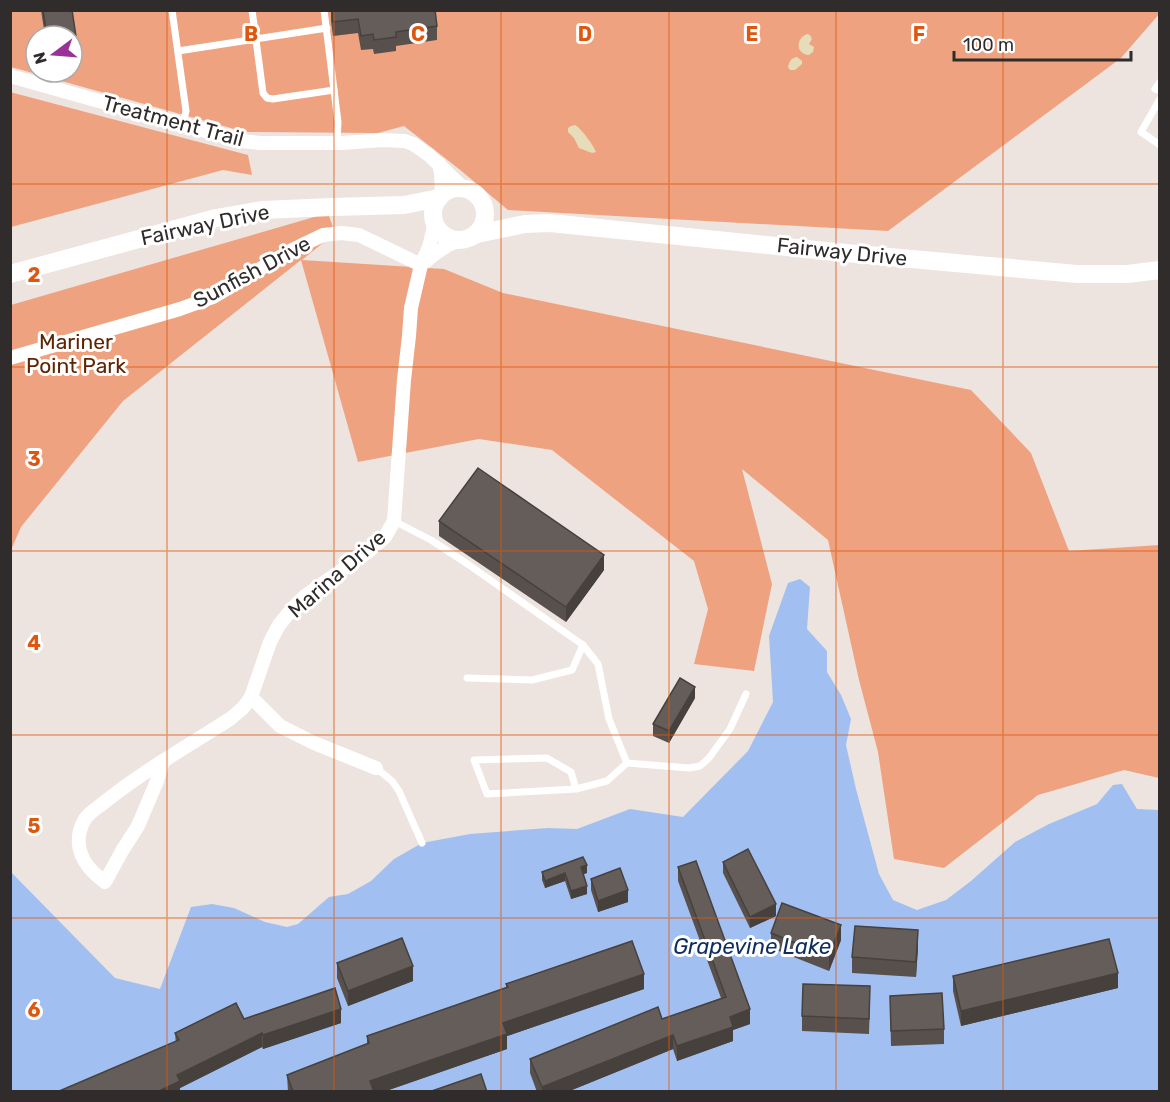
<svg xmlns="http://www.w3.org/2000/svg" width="1170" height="1102" viewBox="0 0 1170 1102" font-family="Rubik,sans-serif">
<rect width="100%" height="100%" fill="#ede3df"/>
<!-- green -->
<g fill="#efa280" fill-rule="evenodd">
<path d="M1159 10 1160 13 1121 58 888 231 508 210 459 169 404 126 378 133 245 132 11 67 10 11ZM36 36H72V72H36Z"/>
<polygon points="10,92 248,155 252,175 223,170 11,227"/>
<polygon points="328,213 335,233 302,260 444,269 503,293 971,390 1031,453 1069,551 1159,545 1159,778 1124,770 1038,795 944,868 894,859 878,752 859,680 828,540 742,469 772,584 754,671 694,664 708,609 694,561 552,450 479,439 358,462 301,260 123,401 21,527 11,550 11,305"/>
</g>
<!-- sand -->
<g fill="#e6dcb7">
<path d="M807 34 810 35 812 39 809 44 814 47 813 52 809 55C795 54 796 38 807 34Z"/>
<path d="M797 57 802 61V64L795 70H790L788 67C789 62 791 58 797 57Z"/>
<path d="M575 125C581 128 594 146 596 152L592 153 579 148 574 138 568 132V128L571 126Z"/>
</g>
<!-- water -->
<polygon fill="#a1c0f1" points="800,579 810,587 807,629 827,651 827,672 841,695 851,719 846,745 856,789 879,874 893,900 917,910 946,900 971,881 1015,842 1049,824 1097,804 1113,785 1122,784 1137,809 1159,810 1159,1091 11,1091 10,871 115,978 160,989 191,907 212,904 234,908 265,922 287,927 298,924 329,897 348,894 371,881 394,859 422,843 470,834 548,828 577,829 630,809 683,817 748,751 773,702 769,636 788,583"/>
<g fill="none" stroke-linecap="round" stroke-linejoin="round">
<!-- lane -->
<g stroke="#fff" stroke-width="7">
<polyline points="172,10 186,111 183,124"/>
<polyline points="252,10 263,93 267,98 273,99 334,90"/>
<polyline points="324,10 338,122 337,143"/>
<polyline points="178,51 327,28"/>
<polyline points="1160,82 1155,89 1160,91"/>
<polyline points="1160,99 1141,132 1160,145"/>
<polyline points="394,521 431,540 469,565 583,645 598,664 609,719 627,763 689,768 700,766 709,758 730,729 746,694"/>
<polyline points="467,678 532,680 572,670 583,645"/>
<polyline points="376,768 392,781 399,791 422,843"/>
<polyline points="576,789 571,772 547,758 474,760 487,794 576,789 607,781 627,763"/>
</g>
<!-- street -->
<g stroke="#fff" stroke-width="14">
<polyline points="10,76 241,141 260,143 342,143 382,140 405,141 413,144 429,155 462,187"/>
<polyline points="439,164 441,173 442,193"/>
<path d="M425 262C436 252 446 245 460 240"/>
<polyline points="10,358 180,309 213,297 292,250 323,235 341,233 359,235 421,265"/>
<polyline points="251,697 280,726 314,743 376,768"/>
<polyline points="163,761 230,719 243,708 251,697 270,642 279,625 292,609 305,596 369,551 385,537 394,521 404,380 409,336 411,308 421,265 429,247 435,223"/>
<path d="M163 761 157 781 138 826 122 851 105 882C84 867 70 845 85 819 89 813 97 808 102 804 122 788 142 774 163 761Z"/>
</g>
<!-- secondary -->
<g stroke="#fff" stroke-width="18">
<circle cx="459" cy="214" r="26"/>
<polyline points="477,234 525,224 550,223 846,253 1077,274 1127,274 1160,270"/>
<polyline points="10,274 216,218 262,210 332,207 404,205 439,198"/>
</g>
</g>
<!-- wall -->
<g fill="#57504d">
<polygon points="41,10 72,10 78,50 78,61 72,62 72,36 45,36"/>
<polygon points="331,10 435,10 437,26 437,40 396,46 396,51 374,54 373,49 361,50 358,33 333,36 331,21"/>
<polygon points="439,521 604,570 566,622 439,536"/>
<polygon points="695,698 669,743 653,736 653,724"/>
<polygon points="723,862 776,916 750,928 723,873"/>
<polygon points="678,867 750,1024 733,1030 733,1041 677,1061 673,1049 567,1092 537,1092 530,1073 530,1059 662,1019 721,998 678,881"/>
<polygon points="542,872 587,873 583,874 587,894 571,899 565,881 545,888 542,880"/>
<polygon points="591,879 628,902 598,912 591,890"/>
<polygon points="771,933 841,940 829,971 771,948"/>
<polygon points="918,946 916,977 852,973 852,957"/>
<polygon points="337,963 413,981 348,1006 337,978"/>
<polygon points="953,976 1118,988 961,1026 953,991"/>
<polygon points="506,984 644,989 507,1036 507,1049 383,1092 288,1092 287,1075 367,1044 367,1036 506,988"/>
<polygon points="890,996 944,1029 944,1044 891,1046"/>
<polygon points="870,1001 869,1034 802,1031 802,1016"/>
<polygon points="244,1019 341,1023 263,1049 262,1047 180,1088 180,1092 175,1033"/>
</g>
<!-- shaded-wall -->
<g fill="#47413e">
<polygon points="604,555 604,570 566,622 566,607"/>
<polygon points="695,687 695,698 669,743 669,731"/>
<polygon points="587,865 587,873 581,875 581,867"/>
<polygon points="565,873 565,881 545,888 545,881"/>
<polygon points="587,886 587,894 571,899 571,891"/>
<polygon points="628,890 628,902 598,912 598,901"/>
<polygon points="776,904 776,916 750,928 750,917"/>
<polygon points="841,925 841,940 829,971 829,956"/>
<polygon points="918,930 918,946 916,977 916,962"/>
<polygon points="413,966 413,981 348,1006 348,991"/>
<polygon points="1118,973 1118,988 961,1026 961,1011"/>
<polygon points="644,974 644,989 507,1036 507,1049 383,1092 370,1092 370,1081 503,1023"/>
<polygon points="341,1009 341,1023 263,1049 263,1035"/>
<polygon points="750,1009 750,1024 733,1030 733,1041 677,1061 677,1046 730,1017"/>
<polygon points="262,1033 262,1047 180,1088 180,1092 157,1092 177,1075"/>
<polygon points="673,1035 673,1049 567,1092 542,1092 542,1087"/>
</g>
<!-- building -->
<g fill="#655d59" stroke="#47413e" stroke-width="1.5">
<polygon points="43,10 72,10 78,50 72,51 72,36 47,36"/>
<polygon points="332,10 435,10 437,26 396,32 396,37 374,40 373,34 361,36 358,19 333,22"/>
<polygon points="478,468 604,555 566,607 439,521"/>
<polygon points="680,678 695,687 669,731 653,724"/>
<polygon points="748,849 776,904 750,917 723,862"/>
<polygon points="583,857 587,865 581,867 587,886 571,891 565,873 545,881 542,872"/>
<polygon points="696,861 750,1009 730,1017 733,1027 677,1046 673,1035 542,1087 530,1059 658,1007 662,1019 726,997 678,867"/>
<polygon points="620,868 628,890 598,901 591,879"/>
<polygon points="782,903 841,925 829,956 771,933"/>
<polygon points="855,926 918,930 916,962 852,957"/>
<polygon points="402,938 413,966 348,991 337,963"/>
<polygon points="1109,939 1118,973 961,1011 953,976"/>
<polygon points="632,941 644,974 503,1023 507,1034 370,1081 374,1092 293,1092 287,1075 369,1043 367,1036 508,987 506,984"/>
<polygon points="803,984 870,986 869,1019 802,1016"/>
<polygon points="335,988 341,1009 263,1035 262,1033 177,1075 180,1081 157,1092 57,1092 179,1040 175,1033 236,1003 244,1019"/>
<polygon points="942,993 944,1029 891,1031 890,996"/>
<polygon points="481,1074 487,1092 429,1092"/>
</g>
<!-- grid -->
<path fill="none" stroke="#df570e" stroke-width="1.5" stroke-opacity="0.55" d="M167 10V1092M334 10V1092M501 10V1092M669 10V1092M836 10V1092M1003 10V1092M10 184H1160M10 367H1160M10 551H1160M10 735H1160M10 918H1160"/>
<g text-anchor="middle" stroke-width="6" stroke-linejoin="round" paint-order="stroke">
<!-- street labels -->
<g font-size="21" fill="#302c2b" stroke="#fff">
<text transform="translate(173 121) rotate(15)" y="7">Treatment Trail</text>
<text transform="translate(205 225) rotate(-12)" y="7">Fairway Drive</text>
<text transform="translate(842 252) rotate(6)" y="7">Fairway Drive</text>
<text transform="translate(252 272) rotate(-28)" y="7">Sunfish Drive</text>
<text transform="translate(337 574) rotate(-41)" y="7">Marina Drive</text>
</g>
<!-- park labels -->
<g font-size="21" fill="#5f2403" stroke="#fff">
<text x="76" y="349">Mariner<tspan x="76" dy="24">Point Park</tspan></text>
</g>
<!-- water labels -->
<g font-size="22" font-style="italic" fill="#0d2d5e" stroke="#fff">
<text x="752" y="954">Grapevine Lake</text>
</g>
</g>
<g font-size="20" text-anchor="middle" font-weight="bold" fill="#df570e" stroke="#fff" stroke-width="6" stroke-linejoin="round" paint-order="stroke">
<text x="251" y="41">B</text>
<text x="418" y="41">C</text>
<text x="585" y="41">D</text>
<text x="752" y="41">E</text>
<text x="919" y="41">F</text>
<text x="34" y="282">2</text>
<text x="34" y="466">3</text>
<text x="34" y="650">4</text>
<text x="34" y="833">5</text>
<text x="34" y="1017">6</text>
</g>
<!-- border -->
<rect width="1170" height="1102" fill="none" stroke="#302c2b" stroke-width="24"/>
<!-- north arrow -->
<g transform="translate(54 54) rotate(254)"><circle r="28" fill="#ffffff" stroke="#acabaa" stroke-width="1.5"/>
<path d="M0-4.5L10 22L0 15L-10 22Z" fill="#993296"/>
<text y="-9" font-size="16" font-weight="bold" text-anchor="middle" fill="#302c2b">N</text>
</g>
<!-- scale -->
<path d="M954 51v9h177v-9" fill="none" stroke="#302c2b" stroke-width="3"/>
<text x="963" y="51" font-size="18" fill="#302c2b" stroke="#ffffff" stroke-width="4.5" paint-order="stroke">100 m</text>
</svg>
